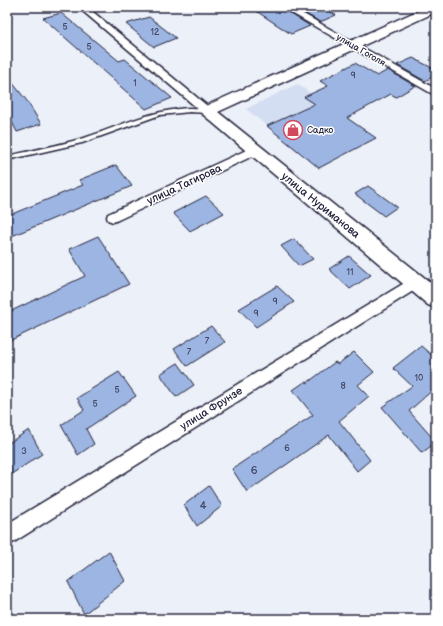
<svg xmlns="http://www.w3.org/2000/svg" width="443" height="626" viewBox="0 0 443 626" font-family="'Balsamiq Sans',sans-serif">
<rect width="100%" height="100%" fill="#ebf0f9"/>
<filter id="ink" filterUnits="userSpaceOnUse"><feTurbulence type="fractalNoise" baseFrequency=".025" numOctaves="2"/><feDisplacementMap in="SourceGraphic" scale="8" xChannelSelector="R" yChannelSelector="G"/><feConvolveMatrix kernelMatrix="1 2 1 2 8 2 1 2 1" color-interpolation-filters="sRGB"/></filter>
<g filter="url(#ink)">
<!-- built -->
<polygon fill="#d4def2" points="297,84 312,94 376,138 319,168 246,109"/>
<!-- building -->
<g fill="#9db5e2" stroke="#22223b">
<polygon points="250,7 280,7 310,26 291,34"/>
<polygon points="294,7 322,7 336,15 320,22"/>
<polygon points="61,13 119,61 125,59 172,98 146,109 43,18"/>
<polygon points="149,17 176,38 154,47 126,24"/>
<polygon points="413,58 436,70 436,75 425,81 397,65"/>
<polygon points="355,63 377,76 388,70 415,86 396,97 391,94 347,118 376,138 319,168 267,126 315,104 304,97 328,86 320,81"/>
<polygon points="7,76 27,101 41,124 17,132 7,112"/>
<polygon points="116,165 132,186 7,238 7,216 83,185 79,180"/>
<polygon points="368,186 382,196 397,207 384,216 355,194"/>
<polygon points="206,196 224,213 190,231 173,213"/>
<polygon points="98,236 129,284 7,342 7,313 85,276 69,249"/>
<polygon points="294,239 313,259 299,266 281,246"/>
<polygon points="349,256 371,275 350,289 329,269"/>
<polygon points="277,286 294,302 256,327 239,309"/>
<polygon points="211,326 225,342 187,366 174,349"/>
<polygon points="421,346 436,359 436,387 409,411 436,442 422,453 382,407 412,386 393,368"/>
<polygon points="354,352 374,372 358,385 369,396 339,421 370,460 357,471 329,435 247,492 232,469 313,415 293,390 306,381 307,383 335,362 338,364"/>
<polygon points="178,363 194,385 176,397 160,374"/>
<polygon points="119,372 136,396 86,429 94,444 78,455 61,425 84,410 77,398"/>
<polygon points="29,430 42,454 7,477 7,444"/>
<polygon points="209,486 222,506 197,526 184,505"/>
<polygon points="109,551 125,581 84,614 68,582"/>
</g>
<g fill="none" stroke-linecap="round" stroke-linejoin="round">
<defs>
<path id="service" d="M190 108 207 109 210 111 207 113 190 112 160 115 82 143 7 160V156C34 150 61 145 87 137 123 125 151 110 190 108Z"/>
<g id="minor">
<polygon points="78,7 87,7 211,109 212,111 211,113 203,113"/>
<polygon points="281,7 291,7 436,89 436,96"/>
<polygon points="255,146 259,147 261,150 259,153 118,220 113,222 108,220 107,217 108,214"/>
<polygon points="416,276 421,278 423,282 421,286 14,542 7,545 7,524"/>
</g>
<polygon id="secondary" points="426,7 436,7 436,12 218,112 436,287 436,308 428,305 199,111 201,108"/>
</defs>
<!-- service casing -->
<use href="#service" stroke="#22223b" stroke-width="3"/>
<!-- minor casing -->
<use href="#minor" stroke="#22223b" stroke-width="3"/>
<!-- secondary casing -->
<use href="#secondary" stroke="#22223b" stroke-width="3"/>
<!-- service -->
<use href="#service" fill="#fff" fill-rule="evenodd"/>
<!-- minor -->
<use href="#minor" fill="#fff" fill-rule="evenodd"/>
<!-- secondary -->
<use href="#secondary" fill="#fff" fill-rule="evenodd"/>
</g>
</g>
<!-- icons -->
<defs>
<symbol id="shop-ring" viewBox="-11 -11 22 22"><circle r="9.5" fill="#fff" stroke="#d1495b" stroke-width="1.5"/><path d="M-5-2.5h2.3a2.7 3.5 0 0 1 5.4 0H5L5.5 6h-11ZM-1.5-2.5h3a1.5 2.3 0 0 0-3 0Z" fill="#d1495b"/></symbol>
</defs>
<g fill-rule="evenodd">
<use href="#shop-ring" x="282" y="119" width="22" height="22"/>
</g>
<g text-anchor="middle" stroke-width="3" stroke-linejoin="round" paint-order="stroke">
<!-- number labels -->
<g font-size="9" fill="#414765">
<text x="65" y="30">5</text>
<text x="155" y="35">12</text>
<text x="89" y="50">5</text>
<text x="353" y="78">9</text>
<text x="135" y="86">1</text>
<text x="350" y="275">11</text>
<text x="275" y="304">9</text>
<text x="256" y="316">9</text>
<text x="207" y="344">7</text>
<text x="189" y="355">7</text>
<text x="419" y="381">10</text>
<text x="343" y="389">8</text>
<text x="117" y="393">5</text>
<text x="95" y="407">5</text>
<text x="287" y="451">6</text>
<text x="24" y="454">3</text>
</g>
<!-- far-street labels -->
<g font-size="9" fill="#22223b" stroke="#fff">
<text transform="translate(361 50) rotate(30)" y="3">улица Гоголя</text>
</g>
<!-- far-poi labels -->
<g font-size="9" fill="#22223b" stroke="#fff" text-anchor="start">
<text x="307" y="133">Садко</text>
</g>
<!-- street labels -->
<g font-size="11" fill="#22223b" stroke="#fff">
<text transform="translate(184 184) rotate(-25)" y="4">улица Тагирова</text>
<text transform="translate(321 205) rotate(39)" y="4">улица Нуриманова</text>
<text transform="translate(211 408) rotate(-32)" y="4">улица Фрунзе</text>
</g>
<!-- near-number labels -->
<g font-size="11" fill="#414765">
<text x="254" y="474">6</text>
<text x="203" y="509">4</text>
</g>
</g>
<!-- margin -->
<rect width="443" height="626" fill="none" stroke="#fff" stroke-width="24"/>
<rect x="12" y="12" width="419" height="602" fill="none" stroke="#22223b" stroke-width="1.5" filter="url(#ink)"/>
</svg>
